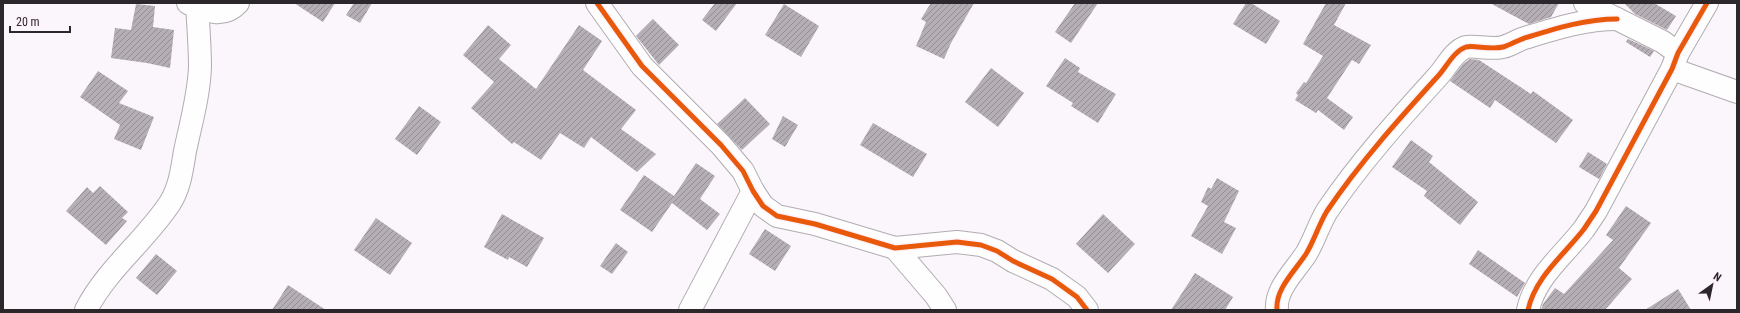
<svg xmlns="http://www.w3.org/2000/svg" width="1740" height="313" viewBox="0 0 1740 313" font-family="'Roboto Condensed',sans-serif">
<defs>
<pattern id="building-hatch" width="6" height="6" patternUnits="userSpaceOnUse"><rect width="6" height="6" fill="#b5aeb5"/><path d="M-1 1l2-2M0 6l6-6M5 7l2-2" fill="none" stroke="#938e93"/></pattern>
</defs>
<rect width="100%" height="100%" fill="#fbf6fb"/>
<!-- building -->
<g fill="url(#building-hatch)">
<polygon points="294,3 335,3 323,22"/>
<polygon points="354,3 372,3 360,23 346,15"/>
<polygon points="715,3 737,3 716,31 702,20"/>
<polygon points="931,3 974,3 951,43 944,59 916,46 926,22 921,19"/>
<polygon points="1075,3 1098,3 1071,43 1055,32"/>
<polygon points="1246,3 1251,3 1280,21 1266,44 1233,24"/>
<polygon points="1326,3 1346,3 1334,25 1371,45 1359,64 1352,60 1327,98 1353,117 1344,130 1318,110 1316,113 1295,100 1298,95 1296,93 1304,82 1306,83 1323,56 1303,44"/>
<polygon points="1490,3 1559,3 1551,17 1529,24"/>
<polygon points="1624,3 1654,3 1676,16 1667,30 1635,14"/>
<polygon points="136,4 155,6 153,27 174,30 170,68 147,63 111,58 115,28 131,30"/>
<polygon points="784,4 819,26 801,57 765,35"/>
<polygon points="653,19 679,45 659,65 636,36"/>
<polygon points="488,25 511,45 499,59 536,89 579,25 602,41 583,70 636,110 621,129 656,154 637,172 591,137 584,148 560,133 541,160 514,142 512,144 471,108 494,82 463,55"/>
<polygon points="1628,39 1654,51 1650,57 1626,42"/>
<polygon points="1065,58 1080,68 1078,72 1116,94 1098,123 1071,106 1073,103 1046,86"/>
<polygon points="1470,59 1479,60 1531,94 1533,91 1573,120 1556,143 1495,100 1490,108 1450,81 1463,64"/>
<polygon points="991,68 1024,93 998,127 965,102"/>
<polygon points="98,71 128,91 119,103 154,117 141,150 114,139 120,125 80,97"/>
<polygon points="745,98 770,124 742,150 717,124"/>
<polygon points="419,106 441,122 417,155 395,139"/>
<polygon points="783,116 798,125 785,147 772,139"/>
<polygon points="873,123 927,154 913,177 860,145"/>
<polygon points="1411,140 1433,156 1429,162 1478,202 1460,225 1424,196 1427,191 1392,167"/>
<polygon points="1588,152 1607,164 1599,179 1579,167"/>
<polygon points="696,163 715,176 700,199 720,214 707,230 672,203 652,232 620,210 644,175 674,196"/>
<polygon points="1217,178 1239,191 1224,222 1236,228 1222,254 1191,236 1208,206 1201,202 1208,187 1211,189"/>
<polygon points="100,186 128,212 122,218 127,221 106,245 66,211 87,187 93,193"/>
<polygon points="1626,206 1651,223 1619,268 1632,279 1605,310 1541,310 1543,304 1555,288 1564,294 1613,240 1606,235"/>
<polygon points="502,214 544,238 527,267 509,257 508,260 484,247"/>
<polygon points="1103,214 1135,244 1108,273 1076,244"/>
<polygon points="376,218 412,243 390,275 354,250"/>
<polygon points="765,229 791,246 775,271 749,254"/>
<polygon points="616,243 628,252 612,274 600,266"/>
<polygon points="1478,250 1525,283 1517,297 1469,264"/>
<polygon points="156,254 177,271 157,295 136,278"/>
<polygon points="1195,273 1233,297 1225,310 1171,310"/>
<polygon points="288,285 326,310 272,310"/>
<polygon points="1678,289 1691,310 1645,310"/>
</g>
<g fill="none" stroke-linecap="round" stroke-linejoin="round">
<defs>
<g id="minor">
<path d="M188 3C206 11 223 19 238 3"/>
<polyline points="597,3 642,66 721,145 743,171 753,191 763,206 777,216 815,224 895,248 957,242 981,245 997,251 1013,261 1052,279 1077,297 1087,310"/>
<polyline points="1585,3 1663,42 1678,53"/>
<polyline points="1672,69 1737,92"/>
<polyline points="895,248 936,296 945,310"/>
<path d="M86 310C107 269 145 241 170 203 180 187 182 169 185 151 191 123 199 95 200 67 200 46 198 24 197 3"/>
<polyline points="690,310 753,191"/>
<path d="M1277 310C1275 289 1295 271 1306 254 1314 241 1319 224 1327 211 1360 162 1400 118 1439 75 1447 66 1454 51 1466 47 1473 45 1492 50 1503 47 1511 45 1519 39 1528 37 1557 28 1586 19 1617 19"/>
<path d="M1528 310C1535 277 1564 255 1584 229 1588 223 1592 217 1596 211L1672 69 1678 53 1707 3"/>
</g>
</defs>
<!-- minor casing -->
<use href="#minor" stroke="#b1acb1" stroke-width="24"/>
<!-- minor -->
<use href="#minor" stroke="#fefefe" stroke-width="22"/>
<defs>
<g id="cycleway">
<polyline points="597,3 642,66 721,145 743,171 753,191 763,206 777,216 815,224 895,248 957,242 981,245 997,251 1013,261 1052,279 1077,297 1087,310"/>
<path d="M1277 310C1275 289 1295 271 1306 254 1314 241 1319 224 1327 211 1360 162 1400 118 1439 75 1447 66 1454 51 1466 47 1473 45 1492 50 1503 47 1511 45 1519 39 1528 37 1557 28 1586 19 1617 19"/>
<path d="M1528 310C1535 277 1564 255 1584 229 1588 223 1592 217 1596 211L1672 69 1678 53 1707 3"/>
</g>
</defs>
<!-- cycleway casing -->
<use href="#cycleway" stroke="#fef3fc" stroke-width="8"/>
<!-- cycleway -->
<use href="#cycleway" stroke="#e8590c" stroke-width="5"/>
</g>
<!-- border -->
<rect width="1740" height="313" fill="none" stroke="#2c272b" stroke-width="8"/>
<!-- north arrow -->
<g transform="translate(1712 285) rotate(33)" stroke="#fef3fc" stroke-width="3" paint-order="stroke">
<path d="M0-3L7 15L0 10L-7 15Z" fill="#2c272b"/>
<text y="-6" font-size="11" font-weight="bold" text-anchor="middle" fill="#2c272b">N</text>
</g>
<!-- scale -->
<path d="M10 26v6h60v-6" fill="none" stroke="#2c272b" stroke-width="2"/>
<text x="16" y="26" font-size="12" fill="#2c272b" stroke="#fef3fc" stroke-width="3" paint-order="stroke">20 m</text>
</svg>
